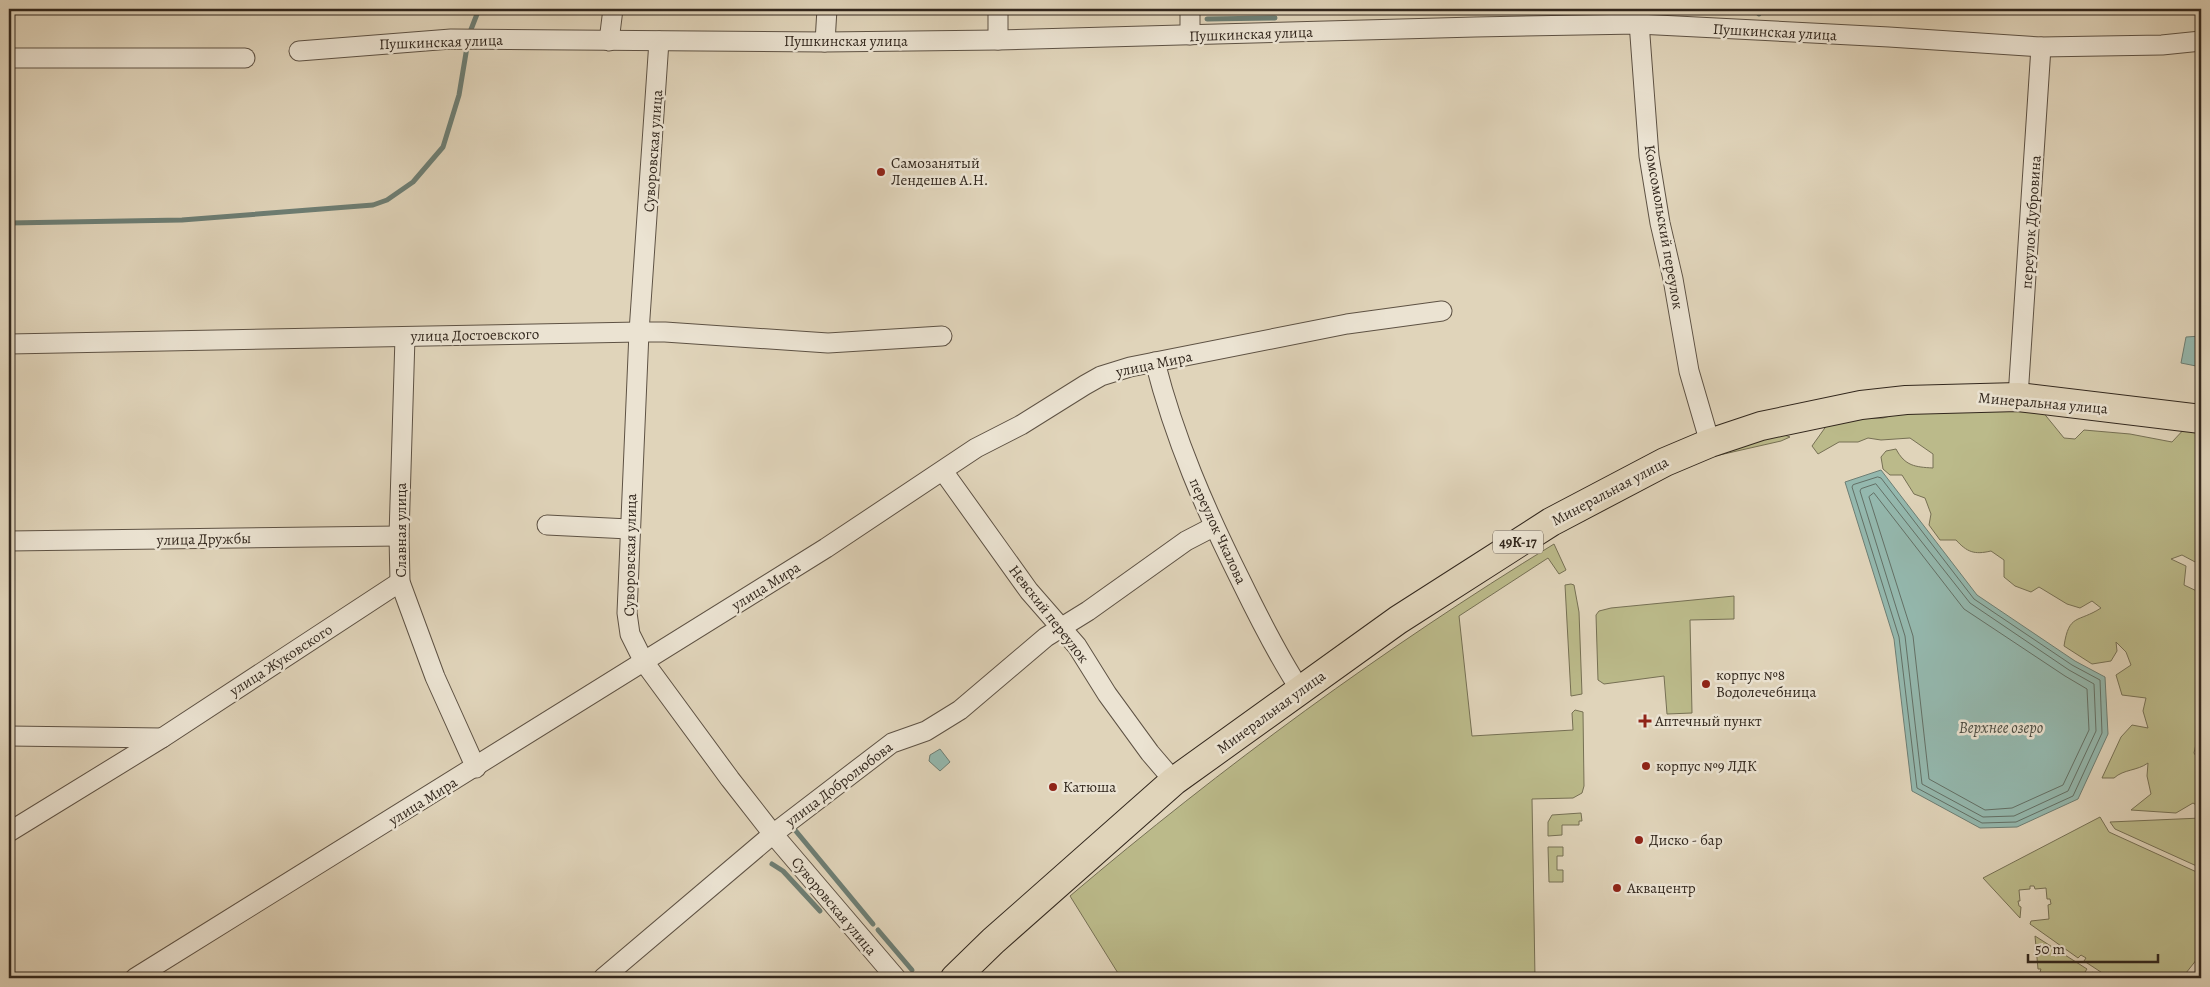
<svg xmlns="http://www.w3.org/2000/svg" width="2210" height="987" viewBox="0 0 2210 987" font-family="Alegreya,serif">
<rect width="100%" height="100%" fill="#e0d4ba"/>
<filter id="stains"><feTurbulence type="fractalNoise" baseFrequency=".004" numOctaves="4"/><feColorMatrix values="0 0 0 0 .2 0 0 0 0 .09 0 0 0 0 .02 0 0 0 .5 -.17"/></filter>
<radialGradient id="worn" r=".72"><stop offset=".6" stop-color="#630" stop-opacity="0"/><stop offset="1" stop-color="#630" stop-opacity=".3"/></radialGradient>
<!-- green -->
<g fill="#bbba8a" stroke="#767054">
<path d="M1960 408 2042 411 2064 438 2075 439 2084 430 2130 434 2172 442 2187 426 2201 427V562L2197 563 2182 555 2171 559 2186 566 2184 585 2201 593V740L2196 744 2194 753 2201 764V808L2193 803 2176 813 2131 810 2151 794 2147 776 2148 763C2137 771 2124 769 2114 778H2102L2121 737 2132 725 2148 728 2143 711 2146 698 2122 695 2116 675 2131 665 2126 652 2116 642 2117 651 2111 661 2092 664 2064 646C2069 613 2078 623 2101 608L2092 601 2080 608 2067 604 2039 587 2031 592 2015 586 2004 577V560L1991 551C1974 555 1967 552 1956 540H1940L1929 525 1931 514 1925 498 1914 494 1902 475H1890L1883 469 1881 457 1886 451 1896 449C1905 466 1915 467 1933 468V454L1910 438 1881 440 1868 438 1858 442H1839L1818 454 1812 446 1827 425 1844 419 1883 418 1904 412Z"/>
<polygon points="1782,434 1790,437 1781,441 1693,461"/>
<path d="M1554 544 1566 570 1559 574 1548 558 1459 616 1472 736 1573 730 1572 713 1575 710 1583 712 1584 786 1582 793 1573 798 1532 799 1535 978H1121L1070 896C1222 767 1384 648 1554 544Z"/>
<polygon points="1571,584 1574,585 1579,612 1582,694 1571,696 1565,585"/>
<polygon points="1734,596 1734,619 1690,620 1692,713 1667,714 1664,676 1604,684 1598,680 1596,615 1599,611 1611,608"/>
<polygon points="1581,813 1582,821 1579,821 1579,825 1562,825 1562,835 1548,836 1548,822 1552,815"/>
<polygon points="2100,817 2109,832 2201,874 2201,954 2182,978 2110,978 2084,961 2086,958 2081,955 2078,958 2030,924 2031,921 2049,919 2048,905 2051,904 2050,899 2047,899 2046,888 2035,889 2034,886 2030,886 2030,889 2019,890 2020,901 2018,901 2019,906 2021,907 2020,918 1983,878"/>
<polygon points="2201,818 2201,868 2115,829 2110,822"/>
<polygon points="1548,847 1563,847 1563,856 1557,856 1557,870 1563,870 1563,882 1549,882"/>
<polygon points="2035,936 2087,969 2085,972 2089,975 2092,972 2100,978 2038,978 2041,969 2038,969"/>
</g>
<!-- water -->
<g fill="#94b8ae" stroke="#6d7e74">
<polygon points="2201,336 2201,367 2181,363 2186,337"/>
<polygon points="1881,470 1977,595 2075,661 2105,677 2108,734 2078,799 2017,827 1980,828 1912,791 1894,639 1845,482"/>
<polygon points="940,749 950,762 940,771 929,761 930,755"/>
</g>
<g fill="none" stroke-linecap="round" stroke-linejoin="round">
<!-- shore -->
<g stroke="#637066" stroke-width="1">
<polygon points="1878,477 1881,478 1974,599 2072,665 2100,680 2102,733 2073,796 2016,822 1982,823 1917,788 1899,637 1852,487 1853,485"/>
<polygon points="1876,484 1970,603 2069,670 2094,684 2096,731 2068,791 2014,816 1983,817 1922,784 1905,636 1860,491 1861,489"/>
<polygon points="1874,493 1964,609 2065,676 2087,689 2089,730 2063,785 2012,808 1985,810 1929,779 1913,636 1869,497"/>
</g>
<!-- stream -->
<g stroke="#6d7e74" stroke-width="5">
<polyline points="1759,14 1760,9"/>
<polyline points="1207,19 1275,18"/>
<polyline points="470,32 479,9"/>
<polyline points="9,223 182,220 373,205 387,200 413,182 443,147 459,95 467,47"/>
<polyline points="795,830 873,924"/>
<polyline points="772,864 783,871 820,911"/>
<polyline points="878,930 912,970"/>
</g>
<defs>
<g id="minor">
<polyline points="998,9 998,40"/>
<polyline points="1190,9 1190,35"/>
<polyline points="1638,9 1649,156 1660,223 1673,279 1689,371 1710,443"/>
<polyline points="609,41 613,9"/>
<polyline points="659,41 639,332 627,613 630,634 644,662 730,779 773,834 896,978"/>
<polyline points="825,42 827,9"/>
<polyline points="299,51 451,39 825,42 998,40 1475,27 1638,24 1889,37 2041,47 2162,45 2201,41"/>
<polyline points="9,58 245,58"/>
<polyline points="405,337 399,536 400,582 435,677 476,768"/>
<polyline points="9,344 639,332 665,332 828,343 942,336"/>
<path d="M1155 362C1175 440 1205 509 1241 581 1259 618 1278 656 1301 691"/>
<polyline points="2018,397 2041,47"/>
<polyline points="943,471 1029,591 1077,646 1107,694 1150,753 1174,781"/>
<polyline points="547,525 629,529"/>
<polyline points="9,541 399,536"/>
<polyline points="9,736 162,738"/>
<polyline points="9,832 162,738 400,582"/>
<polyline points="135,978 826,548 976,448 1021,425 1085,385 1101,376 1130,367 1347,324 1442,311"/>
<polyline points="603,978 773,834 892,743 926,731 960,710 1046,637 1088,611 1186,541 1213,527"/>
</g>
<polyline id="primary" points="955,978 993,941 1174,781 1398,620 1551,522 1665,462 1710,443 1761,426 1861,405 1906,400 2018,397 2201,419"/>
</defs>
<!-- minor casing -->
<use href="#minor" stroke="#5e5244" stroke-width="21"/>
<!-- primary casing -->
<use href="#primary" stroke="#32271d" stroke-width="30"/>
<!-- minor -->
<use href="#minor" stroke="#ebe3d2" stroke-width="19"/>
<!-- primary -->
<use href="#primary" stroke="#e0d4ba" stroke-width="28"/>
</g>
<!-- markers -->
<g fill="#8f2418" stroke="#ebe3d2" stroke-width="2">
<circle cx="881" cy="172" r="5"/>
<circle cx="1706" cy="684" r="5"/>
<path d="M1642.5 713.5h5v5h5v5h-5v5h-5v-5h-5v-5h5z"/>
<circle cx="1646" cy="766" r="5"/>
<circle cx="1053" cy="787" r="5"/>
<circle cx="1639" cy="840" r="5"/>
<circle cx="1617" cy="888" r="5"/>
</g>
<g text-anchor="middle" stroke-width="5" stroke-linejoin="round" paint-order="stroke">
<!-- shield labels -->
<rect fill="#ebe3d2" stroke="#6a5f53" stroke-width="1" x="1493" y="530.5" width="50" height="23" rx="4"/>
<g font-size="14" font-weight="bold" fill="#32271d">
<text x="1518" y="547">49К-17</text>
</g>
<!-- street labels -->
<g font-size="15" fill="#32271d" stroke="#ebe3d2">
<text transform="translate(1775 32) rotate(3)" y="5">Пушкинская улица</text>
<text transform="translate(1251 34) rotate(-2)" y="5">Пушкинская улица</text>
<text x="846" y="46">Пушкинская улица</text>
<text transform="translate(441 42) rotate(-2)" y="5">Пушкинская улица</text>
<text transform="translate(653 151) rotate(-86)" y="5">Суворовская улица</text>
<text transform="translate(2031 222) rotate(-86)" y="5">переулок Дубровина</text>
<text transform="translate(1664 227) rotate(80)" y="5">Комсомольский переулок</text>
<text transform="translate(475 335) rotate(-1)" y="5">улица Достоевского</text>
<text transform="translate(1154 364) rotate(-12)" y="5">улица Мира</text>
<text transform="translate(2043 403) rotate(5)" y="5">Минеральная улица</text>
<text transform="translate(1610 491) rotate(-28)" y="5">Минеральная улица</text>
<text transform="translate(401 530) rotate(-90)" y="5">Славная улица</text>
<text transform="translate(1218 531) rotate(65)" y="5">переулок Чкалова</text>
<text transform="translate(204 539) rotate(-1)" y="5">улица Дружбы</text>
<text transform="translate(630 555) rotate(-89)" y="5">Суворовская улица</text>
<text transform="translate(766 586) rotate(-32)" y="5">улица Мира</text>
<text transform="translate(1049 614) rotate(52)" y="5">Невский переулок</text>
<text transform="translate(281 660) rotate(-33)" y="5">улица Жуковского</text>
<text transform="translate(1271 712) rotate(-36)" y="5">Минеральная улица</text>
<text transform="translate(839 784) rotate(-37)" y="5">улица Добролюбова</text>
<text transform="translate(423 801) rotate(-32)" y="5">улица Мира</text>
<text transform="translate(834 906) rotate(50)" y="5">Суворовская улица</text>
</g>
<!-- poi labels -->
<g font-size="15" fill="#32271d" stroke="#ebe3d2" text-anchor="start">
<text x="891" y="168">Самозанятый<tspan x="891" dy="17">Лендешев А.Н.</tspan></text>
<text x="1716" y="680">корпус №8<tspan x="1716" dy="17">Водолечебница</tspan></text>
<text x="1655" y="726">Аптечный пункт</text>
<text x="1656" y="771">корпус №9 ЛДК</text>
<text x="1063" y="792">Катюша</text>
<text x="1649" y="845">Диско - бар</text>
<text x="1627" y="893">Аквацентр</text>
</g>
<!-- water labels -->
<g font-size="16" font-style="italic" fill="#4a4b41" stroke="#ebe3d2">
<text x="2001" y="733">Верхнее озеро</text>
</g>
</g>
<!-- margin -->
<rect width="2210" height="987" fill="none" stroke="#e0d4ba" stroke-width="30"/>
<rect x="10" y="10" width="2190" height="967" fill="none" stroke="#32271d" stroke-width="2.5"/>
<rect x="15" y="15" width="2180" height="957" fill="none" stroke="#32271d"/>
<!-- scale -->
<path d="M2028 954v8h130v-8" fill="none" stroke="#32271d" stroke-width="2.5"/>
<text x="2035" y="954" font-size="15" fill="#32271d" stroke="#ebe3d2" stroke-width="4" paint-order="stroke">50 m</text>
<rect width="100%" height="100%" filter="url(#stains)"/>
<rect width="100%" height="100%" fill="url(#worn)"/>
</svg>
